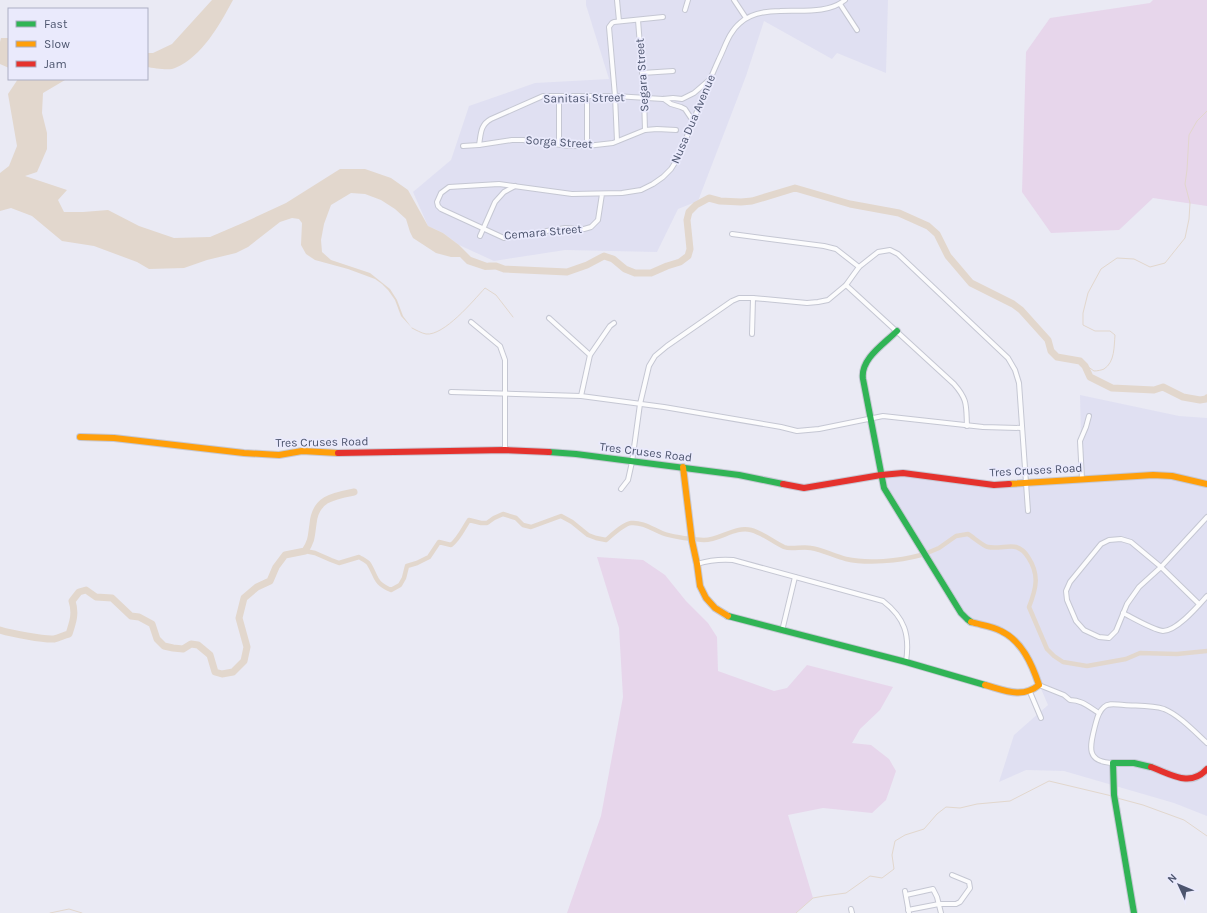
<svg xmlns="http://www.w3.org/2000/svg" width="1207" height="913" viewBox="0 0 1207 913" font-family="Karla,sans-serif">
<rect width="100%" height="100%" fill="#eaeaf4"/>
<!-- residential -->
<g fill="#e0e0f2">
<polygon points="586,0 888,0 886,73 837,53 832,59 764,21 746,76 698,201 678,209 657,252 565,250 494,261 459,245 443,233 428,226 413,192 451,160 469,106 535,83 609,79 586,5"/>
<polygon points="1080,395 1179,416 1207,418 1207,816 1174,803 1064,771 1026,770 999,782 1014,735 1048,705 1030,663 1012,637 968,620 884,488 881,475 903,473 994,485 1082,479"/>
</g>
<!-- green -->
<g fill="#e7d6eb">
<polygon points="1153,0 1207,0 1207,206 1153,198 1119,230 1051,233 1022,192 1026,52 1050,18 1150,3"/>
<polygon points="597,557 643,560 665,575 686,601 708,623 717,637 718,671 774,691 787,688 807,665 893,687 880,710 860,729 852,743 871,745 889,759 896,771 886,800 872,813 823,808 788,815 813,898 796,913 567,913 601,816 623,697 619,628"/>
</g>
<!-- water -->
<g fill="#e2d7cd">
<path d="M212 0H233C220 24 202 57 175 68 170 71 154 68 147 67V53H153L172 44Z"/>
<polygon points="1,38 9,38 9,68 0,64 0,42"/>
<polygon points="18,79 72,79 65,80 43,93 42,113 47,133 47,149 37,172 25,176 67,190 58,200 64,212 83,212 108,210 139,226 174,238 210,237 245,222 286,203 340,169 365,169 391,178 408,190 428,226 443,233 459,245 471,257 504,269 567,272 519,272 497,269 485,270 467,264 460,257 451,257 436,253 413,238 410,232 406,219 395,209 381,200 365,194 351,193 331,205 324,224 321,240 322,252 331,260 370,273 390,289 397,300 403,316 412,328 401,316 395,300 388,290 382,284 375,279 348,269 315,260 306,254 301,245 302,223 299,219 292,218 280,222 248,247 236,253 207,260 184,268 149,269 137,262 94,246 62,241 32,216 11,208 0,211 0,173 9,166 17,146 8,94"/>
</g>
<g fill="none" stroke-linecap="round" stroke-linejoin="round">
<!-- stream -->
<g stroke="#e2d7cd" stroke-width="1">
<path d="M412 328C416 330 421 333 426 334 444 336 473 301 485 288L496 295 513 317"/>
<path d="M1080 361 1094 371C1097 371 1102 370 1104 369 1115 362 1114 346 1115 335L1110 331H1095L1083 325V313L1088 293 1101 269 1117 258 1134 259 1150 267 1165 263 1185 238 1189 219 1190 203 1185 184 1187 170 1189 135 1197 121 1207 111"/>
<polyline points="1117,798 1143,805 1184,820 1207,836"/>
<polyline points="50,913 69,909 82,913"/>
<polyline points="796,913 813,898 824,896 846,893 870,876 882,878 894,869 892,855 895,841 905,835 924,829 937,814 946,807 960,808 977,804 1010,801 1049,781 1112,796"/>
</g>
<!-- canal -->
<g stroke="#e2d7cd" stroke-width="4.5">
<path d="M305 551 315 553 331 560 339 563 359 557C362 559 367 561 369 564 377 577 374 583 391 590L400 585 404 578 407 566 417 563 429 557 439 542 451 545C459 539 463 529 469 520L481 523H487L494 518 503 514 516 518 523 525 531 527 561 516 572 522 588 535 596 538 606 540C612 535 623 524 631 523 643 522 652 529 662 533 675 538 690 539 704 540 720 540 735 526 751 530 763 533 773 542 784 547 792 550 802 546 811 548 823 550 834 556 846 559 868 564 899 561 921 555"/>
<path d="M927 553 939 548 956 536 968 534C973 537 983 546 988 547 997 549 1010 545 1016 547 1022 549 1025 552 1028 557 1040 575 1036 589 1029 607L1047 649 1054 656 1063 662 1087 666 1126 659 1140 653 1177 654 1207 651"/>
</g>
<!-- river -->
<g stroke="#e2d7cd" stroke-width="7">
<polyline points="489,266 496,266 504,269 567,272 587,265 604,256 613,259 625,269 635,273 651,273 667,266 680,262 688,256 690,249 687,220 689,212 696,205 709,198 720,201 741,202 752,201 795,188 850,204 899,213 928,226 937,234 948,256 971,283 1013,304 1021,310 1048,340 1051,351 1057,357 1080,361 1085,366 1090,377 1112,388 1154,390 1163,387 1183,397 1200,400 1206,399 1207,398"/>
<path d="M0 630C10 633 44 640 54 639 59 638 64 635 69 634 73 622 76 613 72 601L79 592 86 590 96 597 112 598 131 616 139 617 152 624 157 639 164 646 173 648 183 649 191 644 198 645 210 655 215 672 222 674 233 672 244 661 247 647 239 618 244 598 257 587 270 581 276 567 285 555 305 551C312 540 311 537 313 524 315 499 333 496 354 492"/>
</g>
<defs>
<g id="street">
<polyline points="617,0 619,21"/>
<polyline points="734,0 746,18"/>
<polyline points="840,4 857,30"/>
<polyline points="685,10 688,0"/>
<polyline points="638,20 644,97 645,130"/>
<polyline points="642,73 673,71"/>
<polyline points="559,96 559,144"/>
<polyline points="664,99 671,104 681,107 685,109 693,121"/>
<polyline points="617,141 615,96 609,27 612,23 614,22 663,17"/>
<path d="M479 145C481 134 480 125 491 119L543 96H615L663 99 673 98 682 99 694 93 708 81"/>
<polyline points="463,146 479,145 512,140 523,140 569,146 587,146 613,143 645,130 657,129 676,130"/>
<polyline points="587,146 587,97"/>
<path d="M602 194 598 220 591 227 584 229 565 228 504 238 441 209 438 206 437 202 441 193 449 187 499 184 572 194 622 193 641 190 653 184 663 177 671 169 678 158C692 125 704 92 719 59 725 47 729 32 740 23 751 13 766 11 780 11 801 10 828 14 845 0"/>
<polyline points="732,234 824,246 836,249 859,267"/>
<polyline points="480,236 495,202 504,192 515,186"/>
<path d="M846 285 954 384C968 400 966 405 967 426"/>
<polyline points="549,318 590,355"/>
<polyline points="471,322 500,346 505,360 505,450"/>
<polyline points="752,334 753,298 807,303 818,302 828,300 846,285 859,267 878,252 890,250 898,254 1008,358 1015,370 1019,383 1028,511"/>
<polyline points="451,392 581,396 664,407 781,427 797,431 819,429 883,416 983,427 1022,428"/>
<polyline points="581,396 590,355 610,326 614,323"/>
<polyline points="1082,479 1080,441 1086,427 1089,416"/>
<polyline points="621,489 628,480 632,462 640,404 649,366 655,356 667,346 732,301 739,298 753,298"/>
<path d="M697 564C710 560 720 559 733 560L883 601C905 618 910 635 906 662"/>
<polyline points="1199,604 1161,567 1131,542 1121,539 1109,540 1101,544 1070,582 1066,591 1067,600 1076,621 1084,630 1099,637 1109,638 1116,631 1127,604 1139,587 1161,567 1207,517"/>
<path d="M1123 613C1133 618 1153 630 1163 631 1177 631 1198 606 1207 596"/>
<polyline points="782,631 795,577"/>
<path d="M1039 685 1064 695 1070 700C1082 700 1089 707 1099 713"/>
<polyline points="1030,692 1041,718"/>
<path d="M1113 763C1085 762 1090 746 1095 726 1097 719 1098 712 1104 707 1109 702 1117 705 1124 705 1137 706 1152 705 1164 709 1179 715 1195 732 1207 743"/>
<polyline points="905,891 909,913"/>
<polyline points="906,895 933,889 937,897 941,913"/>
<polyline points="851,909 852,913"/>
<polyline points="908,910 939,904 956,904 960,902 970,888 969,882 952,875"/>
</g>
<g id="fast">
<path d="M897 331C884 344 860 359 863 379L884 488 961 613 967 619 971 622"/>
<polyline points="549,452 576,454 739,475 783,484"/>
<polyline points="728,616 906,662 985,685"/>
<polyline points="1134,913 1114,795 1113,763 1134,763 1151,767"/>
</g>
<g id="slow">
<polyline points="80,437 114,438 244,453 279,455 302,451 338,453"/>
<polyline points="683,467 692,541 697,564 700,586 706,598 715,608 728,616"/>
<polyline points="1009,484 1153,475 1172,476 1207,484"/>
<path d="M971 622C981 625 992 626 1001 631 1022 641 1032 664 1039 685 1022 699 1004 690 985 685"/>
</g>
<g id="jam">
<polyline points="338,453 505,450 549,452"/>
<polyline points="783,484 804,488 881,475 903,473 994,485 1009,484"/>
<path d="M1151 767C1171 774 1190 788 1207 769"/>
</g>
</defs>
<!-- street casing -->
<use href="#street" stroke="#c5c7d3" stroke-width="6"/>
<!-- fast casing -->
<use href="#fast" stroke="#c6c8d4" stroke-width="8"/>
<!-- slow casing -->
<use href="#slow" stroke="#c6c8d4" stroke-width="8"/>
<!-- jam casing -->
<use href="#jam" stroke="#c6c8d4" stroke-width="8"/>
<!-- street -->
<use href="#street" stroke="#fcfcfd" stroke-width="4"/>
<!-- fast -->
<use href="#fast" stroke="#30b455" stroke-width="6"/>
<!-- slow -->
<use href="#slow" stroke="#ff9f0a" stroke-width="6"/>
<!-- jam -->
<use href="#jam" stroke="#e5322d" stroke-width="6"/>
</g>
<g text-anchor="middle" stroke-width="3.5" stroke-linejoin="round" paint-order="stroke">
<!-- street labels -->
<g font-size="12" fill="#4d556e" stroke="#eaeafc">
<text transform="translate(642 75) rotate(-94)" y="4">Segara Street</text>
<text transform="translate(584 98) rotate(-1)" y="4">Sanitasi Street</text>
<text transform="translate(693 119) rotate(-67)" y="4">Nusa Dua Avenue</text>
<text transform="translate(559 142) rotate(4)" y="4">Sorga Street</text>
<text transform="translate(543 232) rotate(-5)" y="4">Cemara Street</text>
<text transform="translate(322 442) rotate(-1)" y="4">Tres Cruses Road</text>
<text transform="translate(646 452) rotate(7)" y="4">Tres Cruses Road</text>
<text transform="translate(1036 470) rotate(-3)" y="4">Tres Cruses Road</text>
</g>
</g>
<!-- legend -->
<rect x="8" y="8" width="140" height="72" fill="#eaeafc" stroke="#abaec3"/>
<rect x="16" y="21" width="20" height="6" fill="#30b455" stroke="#abaec3"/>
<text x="44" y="28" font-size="12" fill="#4d556e">Fast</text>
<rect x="16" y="41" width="20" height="6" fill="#ff9f0a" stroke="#abaec3"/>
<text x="44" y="48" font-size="12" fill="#4d556e">Slow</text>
<rect x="16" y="61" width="20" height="6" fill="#e5322d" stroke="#abaec3"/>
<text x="44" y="68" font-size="12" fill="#4d556e">Jam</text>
<!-- north arrow -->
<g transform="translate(1179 885) rotate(314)" stroke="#eaeafc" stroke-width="3" paint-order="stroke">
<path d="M0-3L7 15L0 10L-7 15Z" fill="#4d556e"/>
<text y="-6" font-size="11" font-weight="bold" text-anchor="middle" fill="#4d556e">N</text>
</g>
</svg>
